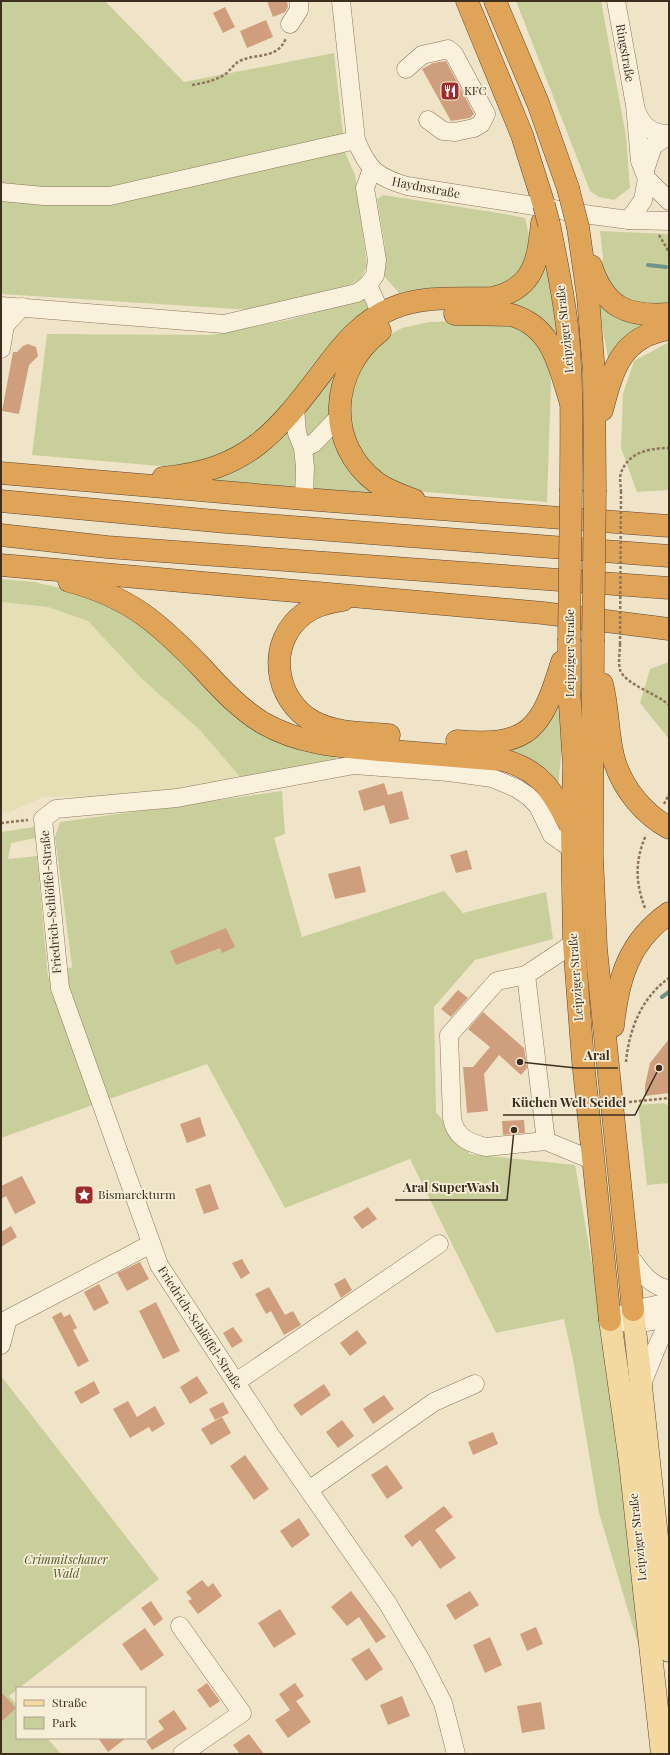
<svg xmlns="http://www.w3.org/2000/svg" width="670" height="1755" viewBox="0 0 670 1755" font-family="'Playfair Display',serif">
<rect width="100%" height="100%" fill="#f0e4c8"/>
<!-- farmland -->
<polygon fill="#e6deb5" points="1,602 48,607 88,621 142,679 200,730 240,777 175,789 100,796 43,797 10,812 1,813"/>
<!-- green -->
<g fill="#c9cf9b">
<polygon points="1,1 105,1 184,82 334,53 345,152 355,175 367,265 361,278 348,286 252,310 1,294"/>
<polygon points="516,1 601,1 626,136 630,188 614,200 599,197 590,191"/>
<polygon points="383,195 499,213 525,218 531,244 525,263 514,276 499,286 400,294 382,274 385,247 377,199"/>
<polygon points="600,231 669,234 669,304 638,304 622,299 609,286 601,265 603,258"/>
<polygon points="546,262 557,336 512,307 507,299"/>
<polygon points="364,299 370,302 371,309 263,430 235,451 195,469 32,455 47,334 211,335 288,320"/>
<polygon points="597,299 663,320 609,363"/>
<polygon points="498,320 530,331 546,353 551,382 547,502 403,490 361,457 345,409 349,380 377,342 402,328 429,322"/>
<polygon points="669,342 669,490 637,492 621,448 623,394 634,361"/>
<polygon points="339,367 330,410 379,498 205,485 203,479"/>
<polygon points="1,579 34,582 91,595 131,614 168,645 206,686 336,756 336,762 240,777 200,730 142,679 88,621 48,607 1,602"/>
<polygon points="669,662 669,739 640,703 650,669"/>
<polygon points="557,701 560,703 562,745 558,788 494,749"/>
<polygon points="282,791 285,834 274,838 302,937 444,891 463,913 546,892 553,939 475,960 434,1007 436,1112 470,1154 575,1165 597,1293 647,1674 599,1513 573,1360 564,1319 496,1333 410,1159 285,1208 207,1064 1,1138 1,832 34,827 36,838 11,843 8,859 37,856 48,977 72,967 55,837 60,822"/>
<polygon points="664,1103 669,1106 669,1183 647,1185 638,1105"/>
<polygon points="1,1376 159,1579 9,1696 17,1705 17,1738 47,1738 61,1754 1,1754"/>
</g>
<g fill="none" stroke-linecap="round" stroke-linejoin="round">
<!-- stream -->
<g stroke="#6f938a" stroke-width="4">
<polyline points="648,265 666,267"/>
<polyline points="662,997 669,992"/>
</g>
</g>
<!-- building -->
<g fill="#cf9f7d">
<polygon points="267,1 287,1 288,7 285,12 273,17"/>
<polygon points="225,7 235,27 223,33 213,13"/>
<polygon points="266,20 273,37 247,48 240,31"/>
<polygon points="446,61 474,114 470,118 451,121 422,69 433,63"/>
<polygon points="28,344 36,347 38,356 29,365 19,414 2,411 13,352 17,352 23,346"/>
<polygon points="384,783 388,795 402,791 409,819 390,824 384,805 364,811 358,791"/>
<polygon points="467,850 472,869 456,873 450,855"/>
<polygon points="360,866 366,892 335,899 328,874"/>
<polygon points="226,928 235,947 222,953 220,948 176,965 170,951"/>
<polygon points="458,990 468,998 451,1017 441,1009"/>
<polygon points="483,1012 524,1048 527,1068 521,1075 499,1055 484,1074 488,1111 467,1113 463,1067 473,1067 490,1047 468,1029"/>
<polygon points="669,1039 669,1093 645,1096 645,1085 650,1063"/>
<polygon points="200,1117 206,1136 187,1143 180,1124"/>
<polygon points="524,1120 525,1133 503,1135 502,1121"/>
<polygon points="22,1176 36,1203 15,1214 6,1196 1,1199 1,1186"/>
<polygon points="210,1184 219,1209 204,1214 195,1189"/>
<polygon points="368,1207 377,1219 362,1229 353,1217"/>
<polygon points="11,1226 17,1237 1,1247 1,1232"/>
<polygon points="242,1259 250,1273 241,1279 232,1263"/>
<polygon points="140,1262 149,1279 127,1291 117,1273"/>
<polygon points="345,1278 352,1290 341,1298 334,1284"/>
<polygon points="99,1284 109,1303 94,1311 84,1292"/>
<polygon points="269,1287 285,1315 293,1311 301,1325 284,1335 271,1311 266,1314 255,1294"/>
<polygon points="156,1302 180,1351 163,1359 139,1311"/>
<polygon points="61,1312 64,1317 70,1314 77,1328 73,1330 89,1361 78,1367 52,1317"/>
<polygon points="233,1327 243,1341 232,1348 223,1333"/>
<polygon points="357,1330 367,1343 350,1356 340,1343"/>
<polygon points="197,1376 208,1393 190,1404 180,1387"/>
<polygon points="94,1381 100,1393 81,1404 74,1392"/>
<polygon points="324,1384 331,1395 301,1416 293,1405"/>
<polygon points="384,1395 394,1409 373,1424 363,1409"/>
<polygon points="128,1401 137,1417 155,1406 165,1424 152,1432 149,1427 130,1438 113,1409"/>
<polygon points="223,1402 229,1413 215,1420 209,1409"/>
<polygon points="222,1417 231,1433 211,1445 201,1429"/>
<polygon points="342,1420 354,1436 338,1448 326,1432"/>
<polygon points="493,1432 498,1444 473,1455 468,1442"/>
<polygon points="245,1455 269,1489 254,1500 230,1466"/>
<polygon points="387,1465 403,1488 387,1499 371,1475"/>
<polygon points="444,1506 453,1517 435,1530 456,1558 440,1569 420,1540 412,1547 404,1536"/>
<polygon points="299,1518 310,1535 292,1548 280,1531"/>
<polygon points="202,1580 208,1587 213,1583 222,1596 198,1614 188,1601 192,1599 186,1592"/>
<polygon points="351,1591 386,1637 376,1643 359,1617 347,1626 331,1607"/>
<polygon points="470,1591 479,1605 455,1620 446,1605"/>
<polygon points="151,1601 163,1619 154,1626 141,1608"/>
<polygon points="280,1609 296,1634 274,1648 258,1623"/>
<polygon points="536,1627 543,1644 527,1651 520,1634"/>
<polygon points="145,1628 164,1655 141,1671 122,1644"/>
<polygon points="490,1637 502,1665 485,1673 473,1645"/>
<polygon points="369,1648 383,1669 366,1681 351,1659"/>
<polygon points="207,1683 220,1701 210,1708 197,1690"/>
<polygon points="295,1683 304,1696 296,1701 311,1722 288,1738 275,1720 290,1710 279,1694"/>
<polygon points="1,1692 16,1708 1,1722"/>
<polygon points="402,1696 410,1716 388,1725 380,1705"/>
<polygon points="541,1702 545,1729 522,1733 517,1706"/>
<polygon points="174,1710 187,1729 152,1750 146,1741 164,1729 158,1721"/>
<polygon points="249,1734 264,1754 240,1754 233,1745"/>
<polygon points="98,1738 126,1738 108,1752"/>
</g>
<g fill="none" stroke-linecap="round" stroke-linejoin="round">
<defs>
<g id="minor">
<path d="M341 1 356 140C368 170 377 177 407 186L591 215 629 220 669 221"/>
<polyline points="616,1 635,105 640,161 647,179 643,200 629,220"/>
<polyline points="290,24 299,10 299,1"/>
<polyline points="406,69 422,55 448,49 454,54 486,114 481,124 474,128 455,132 443,131 428,120"/>
<path d="M636 110C642 126 651 134 669 134"/>
<polyline points="645,170 653,146 669,135"/>
<polyline points="647,179 669,201"/>
<polyline points="1,192 44,196 110,196 356,140"/>
<polyline points="368,285 381,314"/>
<polyline points="1,306 224,324 357,293 368,285 375,275 377,260 365,188 372,169"/>
<polyline points="1,349 5,325 22,307"/>
<polyline points="295,408 297,433 303,448"/>
<polyline points="304,499 305,467 303,448 313,444 340,416"/>
<polyline points="574,943 526,975 546,1141 592,1160"/>
<path d="M526 975 497 981 449 1035 452 1118C455 1137 469 1143 486 1147L546 1141"/>
<path d="M627 1253C638 1267 649 1287 669 1289"/>
<polyline points="610,1320 633,1310 669,1302"/>
<path d="M622 1322C639 1325 653 1322 669 1316"/>
<polyline points="1,1345 8,1319 151,1244"/>
<polyline points="236,1382 439,1244"/>
<polyline points="642,1384 658,1344 669,1322"/>
<polyline points="309,1490 434,1402 475,1384"/>
<polyline points="180,1626 242,1713 182,1754"/>
<polyline points="456,1754 443,1703 422,1662 388,1604 271,1436 159,1265 60,988 43,819 56,809 177,798 354,765 449,772 492,778 516,788 528,796 538,806 552,835 572,849"/>
</g>
<g id="major">
<polyline points="633,1310 669,1651"/>
<polyline points="610,1320 630,1462 662,1754"/>
</g>
<g id="highway">
<polyline points="467,1 522,135 544,205"/>
<polyline points="495,1 538,103 568,188"/>
<path d="M549 224C556 258 563 292 567 326 573 380 571 435 571 489"/>
<polyline points="578,227 588,297 594,372 595,490"/>
<path d="M591 266C605 308 627 317 669 314"/>
<path d="M455 314 512 315C554 328 559 367 571 403"/>
<path d="M380 331C330 369 324 444 377 483 388 491 401 495 414 500"/>
<path d="M602 410C613 368 622 336 669 329"/>
<polyline points="1,473 304,499 669,526"/>
<path d="M163 478C248 470 276 433 324 370 343 344 363 320 393 308 424 295 459 299 492 298 534 289 538 261 542 223"/>
<polyline points="1,501 226,522 669,556"/>
<polyline points="1,535 107,547 669,588"/>
<polyline points="1,565 543,613 669,629"/>
<path d="M69 581C130 597 160 624 203 669 221 689 240 709 263 723 303 746 347 747 392 751 429 754 466 757 503 760 544 771 554 795 572 829"/>
<path d="M343 600C330 602 316 605 305 613 266 641 273 700 314 722 336 734 365 733 389 735"/>
<polyline points="569,641 569,689 574,766 572,829 574,943 583,1061 610,1320"/>
<polyline points="593,642 592,856 596,948 633,1310"/>
<path d="M602 684C609 710 607 738 615 763 624 790 644 814 669 828"/>
<path d="M457 741C531 748 542 727 562 662"/>
<path d="M613 1026C618 979 628 942 669 913"/>
</g>
</defs>
<!-- minor casing -->
<use href="#minor" stroke="#8d765c" stroke-width="19"/>
<!-- major casing -->
<use href="#major" stroke="#5b4430" stroke-width="23"/>
<!-- highway casing -->
<use href="#highway" stroke="#5b4430" stroke-width="23"/>
<!-- path -->
<g stroke="#8d765c" stroke-width="2.5" stroke-dasharray="3 2" stroke-linecap="butt">
<path d="M192 85C204 83 214 81 224 75 230 71 233 65 238 62 255 52 277 61 286 38"/>
<polyline points="659,235 669,252"/>
<path d="M621 492C621 486 619 478 621 473 628 452 650 448 669 448"/>
<path d="M620 644C620 652 618 662 620 670 626 685 656 693 669 705"/>
<polyline points="664,804 669,794"/>
<polyline points="1,823 28,820"/>
<path d="M645 908C635 882 635 860 646 835"/>
<path d="M626 1062C629 1029 642 997 669 978"/>
<polyline points="629,1102 669,1098"/>
</g>
<!-- minor -->
<use href="#minor" stroke="#faf1dc" stroke-width="18"/>
<!-- major -->
<use href="#major" stroke="#f3d9a0" stroke-width="22"/>
<!-- highway -->
<use href="#highway" stroke="#e0a458" stroke-width="22"/>
<defs>
<g id="highway-bridge">
<polyline points="568,188 578,227"/>
<polyline points="544,205 549,224"/>
<polyline points="569,641 571,489"/>
<polyline points="593,642 595,490"/>
</g>
</defs>
<!-- highway-bridge casing -->
<use href="#highway-bridge" stroke="#5b4430" stroke-width="23" stroke-linecap="butt"/>
<!-- path-bridge -->
<polyline stroke="#8d765c" stroke-width="2.5" stroke-dasharray="3 2" stroke-linecap="butt" points="620,644 621,492"/>
<!-- highway-bridge -->
<use href="#highway-bridge" stroke="#e0a458" stroke-width="22"/>
</g>
<!-- icons -->
<defs>
<symbol id="restaurant-square" viewBox="-11 -11 22 22"><rect x="-9" y="-9" width="18" height="18" rx="4" fill="#9e2a2b" stroke="#f7eed8"/><path d="M-5-6h1v4h1v-4h1v4h1v-4h1v5L-1.5 .5V6h-2V.5L-5-1ZM5-6V6H3V1.5H1.5Q1.5-4 5-6Z" fill="#fff"/></symbol>
<symbol id="sight-square" viewBox="-11 -11 22 22"><rect x="-9" y="-9" width="18" height="18" rx="4" fill="#9e2a2b" stroke="#f7eed8"/><path d="M0-6L1.8-2.2L6-1.7L2.9 1.2L3.7 5.4L0 3.3L-3.7 5.4L-2.9 1.2L-6-1.7L-1.8-2.2Z" fill="#fff"/></symbol>
</defs>
<g fill-rule="evenodd">
<use href="#restaurant-square" x="439" y="80" width="22" height="22"/>
<use href="#sight-square" x="73" y="1184" width="22" height="22"/>
</g>
<g text-anchor="middle" stroke-width="3.5" stroke-linejoin="round" paint-order="stroke">
<!-- street labels -->
<g font-size="12" fill="#3d2e20" stroke="#f7eed8">
<text transform="translate(625 53) rotate(80)" y="4">Ringstraße</text>
<text transform="translate(426 188) rotate(11)" y="4">Haydnstraße</text>
<text transform="translate(565 329) rotate(-96)" y="4">Leipziger Straße</text>
<text transform="translate(570 653) rotate(-90)" y="4">Leipziger Straße</text>
<text transform="translate(51 902) rotate(-95)" y="4">Friedrich-Schlöffel-Straße</text>
<text transform="translate(576 977) rotate(-94)" y="4">Leipziger Straße</text>
<text transform="translate(200 1328) rotate(57)" y="4">Friedrich-Schlöffel-Straße</text>
<text transform="translate(638 1537) rotate(-96)" y="4">Leipziger Straße</text>
</g>
<!-- poi labels -->
<g font-size="12" fill="#3d2e20" stroke="#f7eed8" text-anchor="start">
<text x="464" y="95">KFC</text>
<text x="98" y="1199">Bismarckturm</text>
</g>
<!-- park labels -->
<g font-size="12" font-style="italic" fill="#4d5a26" stroke="#f7eed8">
<text x="66" y="1564">Crimmitschauer<tspan x="66" dy="14">Wald</tspan></text>
</g>
</g>
<!-- callouts -->
<path fill="none" stroke="#3d2e20" stroke-width="1.5" d="M520 1062L576 1068H618M659 1068L635 1115H503M514 1130L507 1200H395"/>
<g fill="#3d2e20" stroke="#f7eed8" stroke-width="1.5">
<circle cx="520" cy="1062" r="4"/>
<circle cx="659" cy="1068" r="4"/>
<circle cx="514" cy="1130" r="4"/>
</g>
<g font-size="13" text-anchor="middle" font-weight="bold" fill="#3d2e20" stroke="#f7eed8" stroke-width="3.5" stroke-linejoin="round" paint-order="stroke">
<text x="597" y="1060">Aral</text>
<text x="569" y="1107">Küchen Welt Seidel</text>
<text x="451" y="1192">Aral SuperWash</text>
</g>
<!-- border -->
<rect width="670" height="1755" fill="none" stroke="#3d2e20" stroke-width="4"/>
<!-- legend -->
<rect x="16" y="1687" width="130" height="52" fill="#f7eed8" stroke="#ada18e"/>
<rect x="24" y="1700" width="20" height="6" fill="#f3d9a0" stroke="#ada18e"/>
<text x="52" y="1707" font-size="12" fill="#3d2e20">Straße</text>
<rect x="24" y="1717" width="20" height="12" fill="#c9cf9b" stroke="#ada18e"/>
<text x="52" y="1727" font-size="12" fill="#3d2e20">Park</text>
</svg>
